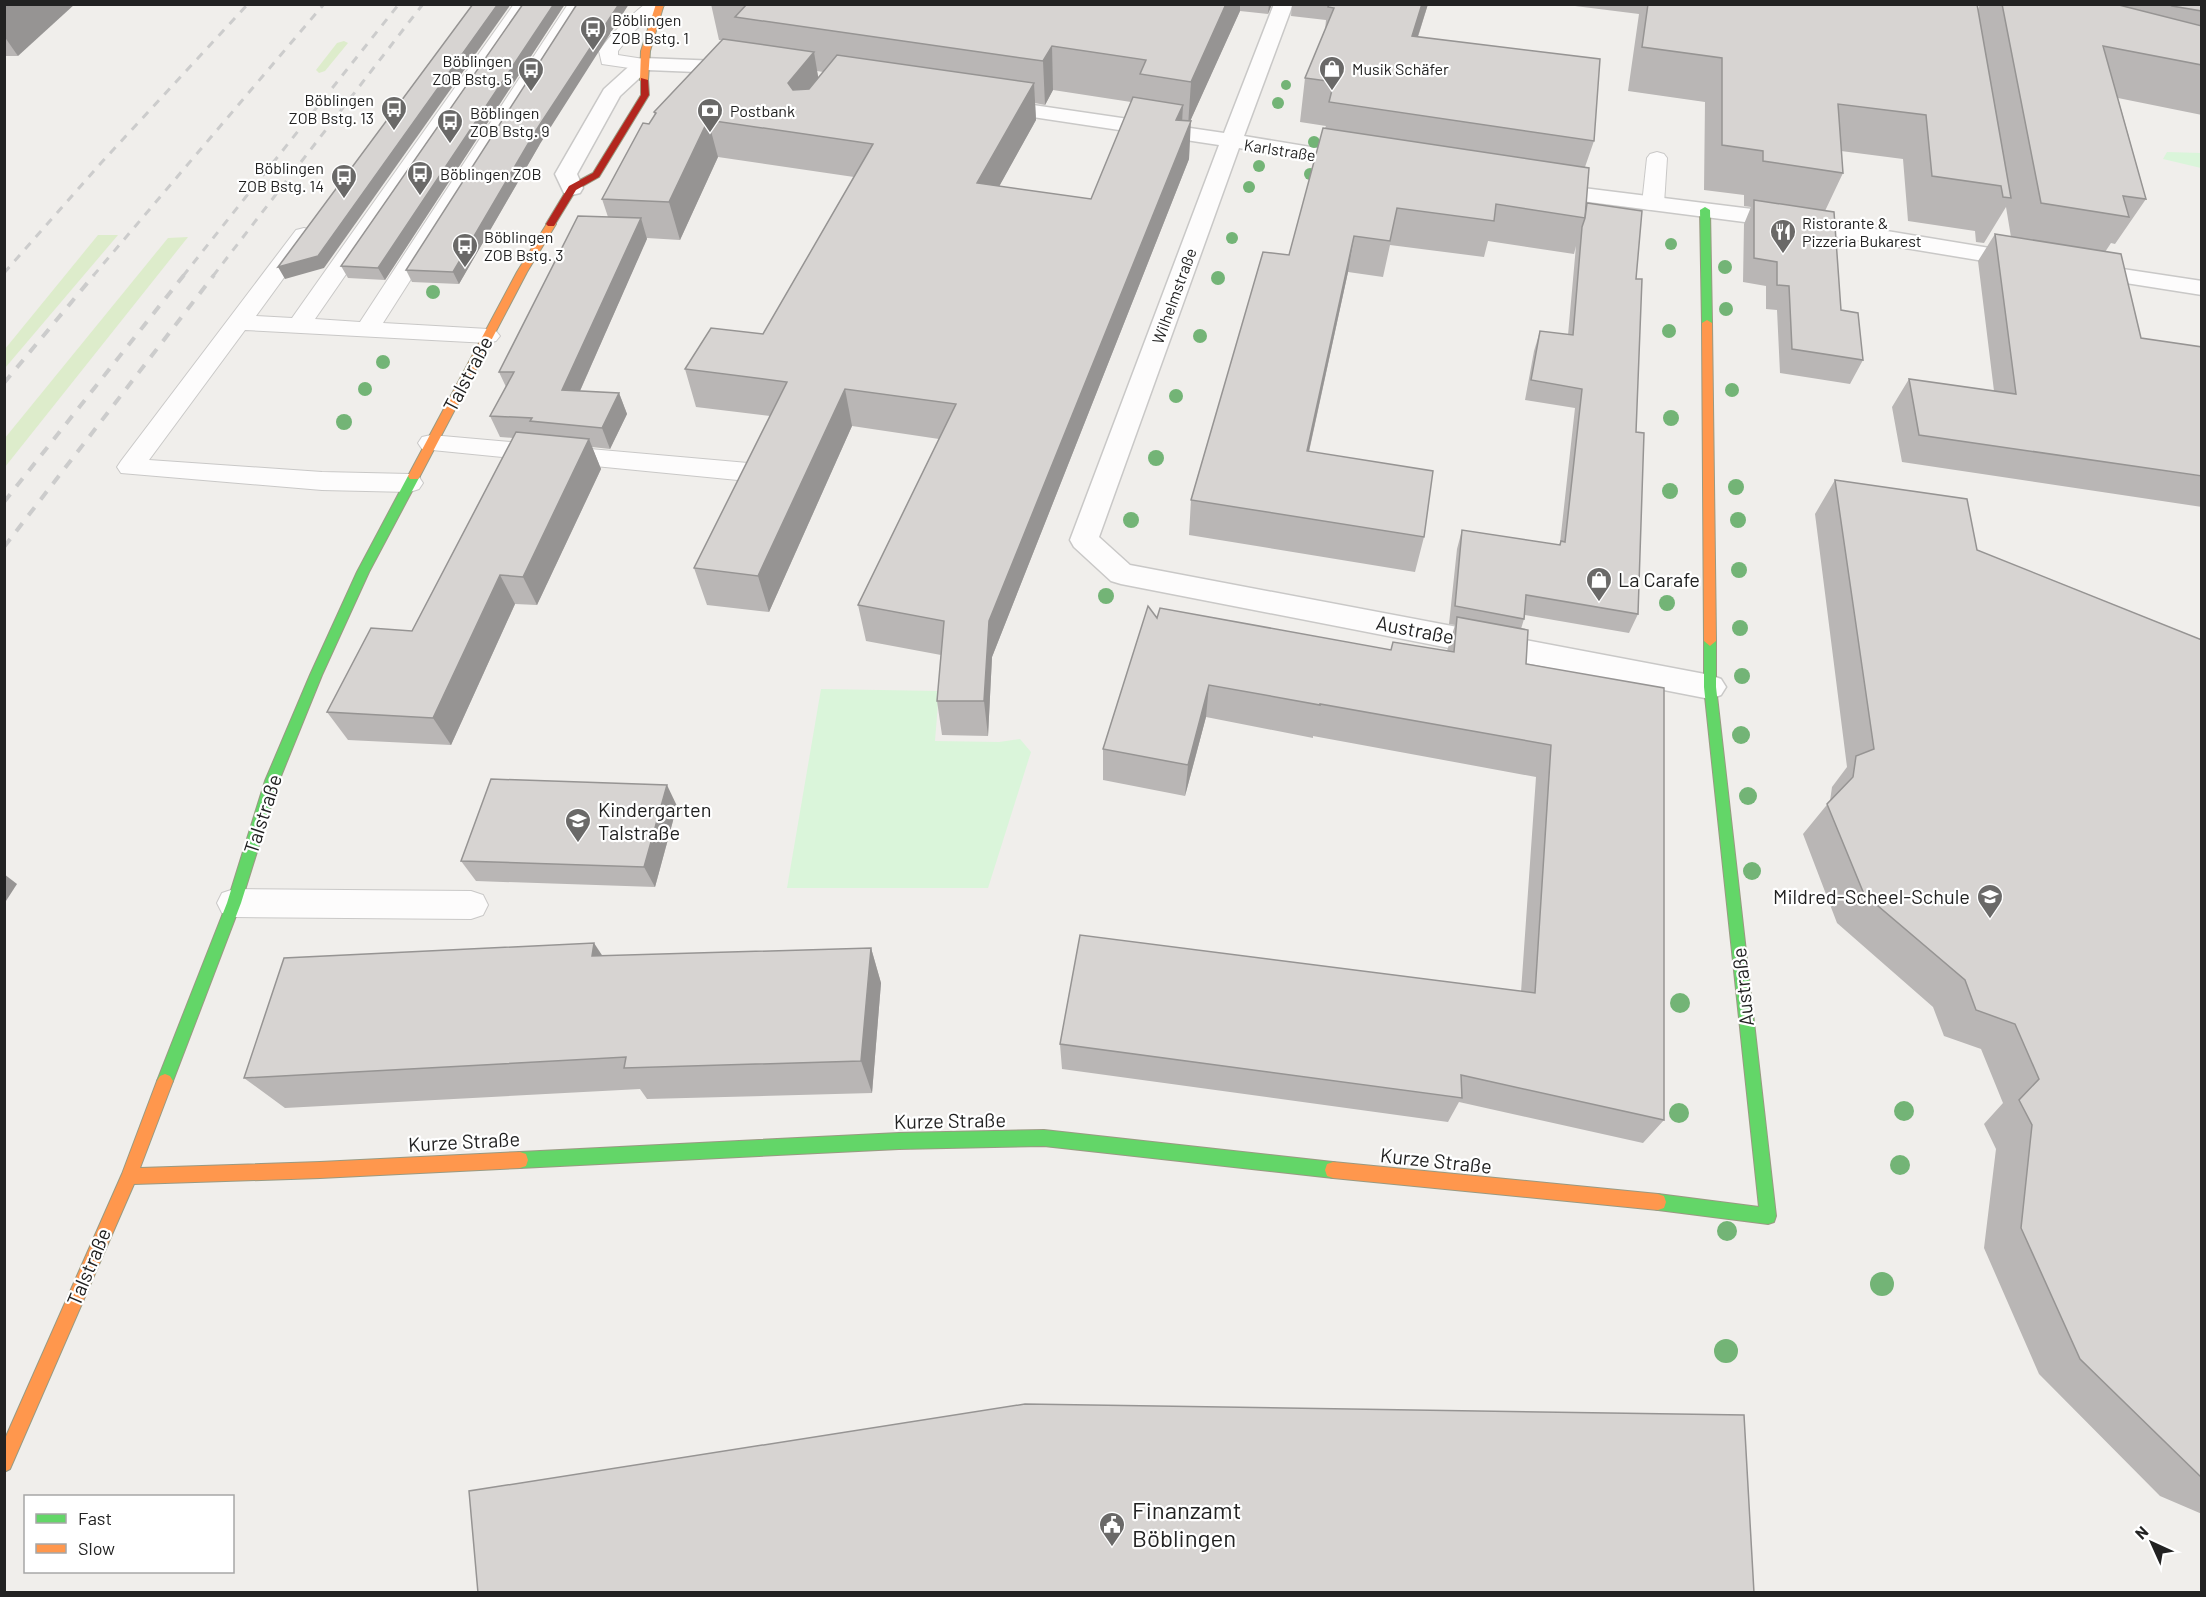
<svg xmlns="http://www.w3.org/2000/svg" width="2206" height="1597" viewBox="0 0 2206 1597" font-family="Barlow,sans-serif">
<rect width="100%" height="100%" fill="#f0eeeb"/>
<!-- grass -->
<g fill="#ddeccb">
<polygon points="344,41 348,43 325,71 319,73 316,70 337,43"/>
<polygon points="98,235 118,235 5,368 5,349"/>
<polygon points="188,237 5,467 5,438 168,238"/>
</g>
<!-- park -->
<g fill="#daf5da">
<polygon points="2167,152 2201,153 2201,168 2163,159"/>
<polygon points="821,689 939,691 935,741 999,742 1020,739 1031,752 988,888 787,888"/>
</g>
<g fill="none" stroke-linecap="round" stroke-linejoin="round">
<defs>
<g id="lane">
<polygon points="514,4 533,4 315,319 360,322 568,4 586,4 383,323 488,329 496,331 500,336 496,341 488,343 245,330 149,460 322,472 410,474 419,477 423,483 419,489 410,492 322,490 121,473 117,467 121,461 296,230 304,228 312,230 315,235 256,316 292,318"/>
<path d="M645 4H666L633 32 618 51V55L650 60 653 64 650 68 643 70 602 64 599 51C612 32 627 19 645 4Z"/>
<polygon points="1657,152 1664,154 1667,158 1664,204 1661,209 1653,210 1645,209 1642,204 1647,158 1650,154"/>
<polygon points="431,435 748,463 757,466 761,472 757,478 748,481 422,449 418,443 422,437"/>
<polygon points="234,889 471,891 483,895 488,905 483,915 471,919 234,917 222,913 217,903 222,893"/>
</g>
<g id="street">
<polygon points="1274,4 1293,4 1244,136 1359,155 1367,157 1370,162 1367,167 1359,169 1239,148 1099,537 1130,565 1710,675 1721,679 1726,687 1721,695 1710,699 1121,584 1111,581 1074,547 1070,540 1219,145 992,111 985,109 982,105 985,101 992,99 1224,133"/>
<polygon points="643,58 745,62 752,64 755,68 752,72 745,74 648,70 620,96 577,174 583,188 580,193 572,195 564,193 555,174 604,89 636,60"/>
<polygon points="1543,183 1760,210 2026,254 2034,256 2038,261 2034,266 2026,268 1760,224 1535,195 1532,190 1535,185"/>
<polygon points="2083,263 2202,281 2202,295 2075,275 2071,270 2075,265"/>
</g>
<g id="fast">
<polygon points="1705,207 1710,210 1712,323 1707,326 1702,323 1700,210"/>
<polygon points="414,472 420,476 369,572 322,675 279,781 241,903 173,1081 170,1086 165,1088 160,1086 157,1081 227,903 265,781 310,675 357,572 408,476"/>
<polygon points="1710,636 1716,641 1716,687 1776,1216 1774,1222 1768,1224 1658,1210 1652,1208 1650,1202 1652,1196 1658,1194 1759,1207 1704,687 1704,641"/>
<polygon points="1044,1130 1333,1162 1339,1164 1341,1170 1339,1176 1333,1178 1044,1146 899,1149 520,1168 514,1166 512,1160 514,1154 520,1152 899,1133"/>
</g>
<g id="slow">
<polygon points="656,4 664,4 650,51 648,80 644,83 640,80 641,51"/>
<polygon points="548,222 556,224 527,272 420,476 418,479 410,479 408,476 517,272"/>
<polygon points="1707,320 1712,323 1716,641 1710,646 1704,641 1702,323"/>
<polygon points="165,1074 170,1076 173,1081 140,1168 320,1162 520,1152 526,1154 528,1160 526,1166 520,1168 320,1178 134,1184 10,1469 4,1472 4,1441 122,1174 157,1081 160,1076"/>
<polygon points="1333,1162 1658,1194 1664,1196 1666,1202 1664,1208 1658,1210 1333,1178 1327,1176 1325,1170 1327,1164"/>
</g>
<polygon id="jam" points="641,78 648,80 649,95 599,177 576,190 554,226 548,226 546,224 569,186 593,173 641,95"/>
</defs>
<!-- lane casing -->
<use href="#lane" stroke="#c9c8c7" stroke-width="2"/>
<!-- street casing -->
<use href="#street" stroke="#c9c8c7" stroke-width="3"/>
<!-- fast casing -->
<use href="#fast" stroke="#999a82" stroke-width="2"/>
<!-- slow casing -->
<use href="#slow" stroke="#999a82" stroke-width="2"/>
<!-- jam casing -->
<use href="#jam" stroke="#999a82" stroke-width="2"/>
<!-- lane -->
<use href="#lane" fill="#fdfcfc" fill-rule="evenodd"/>
<!-- street -->
<use href="#street" fill="#fdfcfc" fill-rule="evenodd"/>
<!-- fast -->
<use href="#fast" fill="#63d668" fill-rule="evenodd"/>
<!-- slow -->
<use href="#slow" fill="#ff974d" fill-rule="evenodd"/>
<!-- jam -->
<use href="#jam" fill="#b3261e" fill-rule="evenodd"/>
<!-- rail-far1 -->
<g stroke="#ccc" stroke-width="3" stroke-dasharray="8 8" stroke-linecap="butt">
<polyline points="4,273 101,163 248,4"/>
<polyline points="93,276 324,4"/>
<polyline points="183,276 399,4"/>
<polyline points="213,276 423,4"/>
</g>
<!-- rail -->
<g stroke="#ccc" stroke-width="4" stroke-dasharray="10 10" stroke-linecap="butt">
<polyline points="4,383 94,275"/>
<polyline points="4,502 184,275"/>
<polyline points="4,547 214,275"/>
</g>
</g>
<!-- trees -->
<g fill="#73b476">
<circle cx="1286" cy="85" r="5"/>
<circle cx="1278" cy="103" r="6"/>
<circle cx="1314" cy="142" r="6"/>
<circle cx="1259" cy="166" r="6"/>
<circle cx="1310" cy="174" r="6"/>
<circle cx="1249" cy="187" r="6"/>
<circle cx="1232" cy="238" r="6"/>
<circle cx="1671" cy="244" r="6"/>
<circle cx="1725" cy="267" r="7"/>
<circle cx="1218" cy="278" r="7"/>
<circle cx="433" cy="292" r="7"/>
<circle cx="1726" cy="309" r="7"/>
<circle cx="1669" cy="331" r="7"/>
<circle cx="1200" cy="336" r="7"/>
<circle cx="383" cy="362" r="7"/>
<circle cx="365" cy="389" r="7"/>
<circle cx="1732" cy="390" r="7"/>
<circle cx="1176" cy="396" r="7"/>
<circle cx="1671" cy="418" r="8"/>
<circle cx="344" cy="422" r="8"/>
<circle cx="1156" cy="458" r="8"/>
<circle cx="1736" cy="487" r="8"/>
<circle cx="1670" cy="491" r="8"/>
<circle cx="1131" cy="520" r="8"/>
<circle cx="1738" cy="520" r="8"/>
<circle cx="1739" cy="570" r="8"/>
<circle cx="1106" cy="596" r="8"/>
<circle cx="1667" cy="603" r="8"/>
<circle cx="1740" cy="628" r="8"/>
<circle cx="1742" cy="676" r="8"/>
<circle cx="1741" cy="735" r="9"/>
<circle cx="1748" cy="796" r="9"/>
<circle cx="1752" cy="871" r="9"/>
<circle cx="1680" cy="1003" r="10"/>
<circle cx="1904" cy="1111" r="10"/>
<circle cx="1679" cy="1113" r="10"/>
<circle cx="1900" cy="1165" r="10"/>
<circle cx="1727" cy="1231" r="10"/>
<circle cx="1882" cy="1284" r="12"/>
<circle cx="1726" cy="1351" r="12"/>
</g>
<!-- wall -->
<g fill="#b9b6b5" fill-rule="evenodd">
<polygon points="4,4 18,56 4,56"/>
<polygon points="523,4 565,4 385,280 348,278 341,266"/>
<path d="M711 4H1272L1268 14 1240 11 1190 121 1189 159 992 657 988 736 942 735 937 701 941 655 866 641 858 605 939 439 852 426 769 612 707 605 694 568 770 416 696 407 685 369 763 334 854 177 718 157 680 240 647 238 580 391 619 393 627 414 610 449 592 447 601 469 537 605 515 604 451 745 348 740 327 712 412 631 513 438 500 437 490 416 506 387 499 372 608 217 602 199 655 115 654 112 722 40H719ZM817 71 823 72 818 78ZM1053 90 1131 102 1091 199 999 186 1036 120 1035 103 1045 105Z"/>
<polygon points="1292,4 1428,4 1418,37 1594,141 1585,167 1587,203 1636,279 1636,432 1638,614 1629,633 1525,615 1524,619 1521,629 1526,664 1664,1120 1643,1143 1459,1102 1448,1122 1062,1069 1060,1044 1521,992 1536,777 1313,736 1313,738 1206,717 1185,796 1103,780 1103,749 1157,618 1391,650 1393,642 1447,651 1455,625 1449,624 1457,549 1462,530 1559,545 1560,543 1575,408 1525,400 1534,351 1540,331 1568,335 1576,246 1574,254 1488,241 1484,257 1390,245 1383,277 1348,272 1309,452 1424,537 1415,572 1189,535 1191,500 1289,255 1325,128 1326,126 1300,122 1305,78 1325,30 1326,20 1291,16"/>
<polygon points="1559,4 1977,4 1978,10 1980,4 2202,4 2202,115 2118,98 2146,199 2115,244 2111,243 2105,252 2141,338 2202,347 2202,507 1902,462 1892,407 1909,379 1994,391 1978,261 1995,234 2011,237 2006,207 1984,243 1976,242 1975,231 1908,221 1903,159 1841,151 1843,173 1825,211 1841,310 1863,360 1850,384 1780,373 1777,310 1766,309 1766,286 1743,282 1744,224 1751,207 1744,206 1744,195 1704,190 1705,102 1628,91 1639,14"/>
<polygon points="540,144 459,284 412,282 406,270"/>
<polygon points="1835,480 1977,550 2202,640 2202,1514 2160,1496 2039,1374 1984,1248 1996,1149 1984,1124 2003,1103 1981,1049 1944,1036 1933,1007 1837,923 1803,834 1830,801 1832,787 1847,767 1815,514"/>
<polygon points="677,806 655,887 476,881 461,861"/>
<polygon points="871,948 881,983 872,1093 647,1099 640,1089 285,1108 244,1078 602,956"/>
</g>
<!-- shaded-wall -->
<g fill="#969493">
<polygon points="4,4 75,4 18,56 4,36"/>
<polygon points="498,4 511,4 324,268 285,279 278,267"/>
<polygon points="554,4 565,4 385,280 378,268"/>
<polygon points="619,4 629,4 540,144 459,284 453,272 535,132"/>
<polygon points="1226,4 1240,4 1240,11 1188,126 1191,82"/>
<polygon points="1269,4 1272,4 1268,14"/>
<polygon points="1422,4 1428,4 1404,80 1412,36"/>
<polygon points="1052,46 1053,90 1045,105 1043,61"/>
<polygon points="814,52 820,88 795,120 788,83"/>
<polygon points="1034,83 1036,120 980,221 977,183"/>
<polygon points="1183,105 1181,142 1176,120"/>
<polygon points="708,120 718,157 680,240 669,202"/>
<polygon points="1191,121 1189,159 992,657 988,736 984,701 989,621"/>
<polygon points="641,218 647,239 571,411 562,390"/>
<polygon points="1354,236 1348,272 1301,487 1307,451"/>
<polygon points="845,389 852,426 769,612 758,576"/>
<polygon points="619,393 627,414 610,449 602,428"/>
<polygon points="589,439 601,469 537,605 523,577"/>
<polygon points="500,575 515,604 451,745 433,718"/>
<polygon points="1209,685 1206,717 1185,796 1188,765"/>
<polygon points="667,785 677,806 655,887 644,867"/>
<polygon points="4,874 17,884 4,904"/>
<polygon points="594,943 617,978 592,956"/>
<polygon points="871,948 881,983 872,1093 861,1061"/>
</g>
<!-- building -->
<g fill="#d7d4d2" stroke="#969493" stroke-width="1.5">
<polygon points="473,4 498,4 318,256 278,267"/>
<polygon points="523,4 554,4 378,268 341,266"/>
<polygon points="577,4 619,4 535,132 453,272 406,270"/>
<polygon points="747,4 1226,4 1191,82 1140,74 1146,60 1052,46 1043,61 735,17"/>
<polygon points="1329,4 1422,4 1412,36 1600,59 1594,141 1329,102 1334,82 1305,78 1334,8 1328,7"/>
<polygon points="1648,4 1977,4 2011,198 2003,197 2001,186 1932,176 1926,115 1838,104 1843,173 1763,161 1763,151 1722,145 1722,58 1642,47"/>
<polygon points="2002,4 2115,4 2202,26 2202,65 2103,46 2146,199 2123,196 2129,217 2041,203"/>
<polygon points="2168,4 2202,4 2202,11 2172,6"/>
<polygon points="723,39 814,52 788,83 793,90 809,89 837,55 1034,83 977,183 1091,199 1133,97 1183,105 1176,120 1191,121 989,621 984,701 937,701 944,621 858,605 956,404 845,389 758,576 694,568 787,382 685,369 711,328 763,334 873,144 708,120 669,202 602,199 643,123 649,124 656,113 654,112"/>
<polygon points="1323,128 1589,168 1585,218 1496,204 1494,221 1397,208 1390,241 1354,236 1307,451 1433,471 1424,537 1191,500 1263,252 1289,255"/>
<polygon points="1754,200 1834,212 1841,310 1858,313 1863,360 1792,349 1789,286 1777,285 1777,262 1754,258"/>
<polygon points="1587,203 1642,211 1636,279 1642,279 1636,432 1644,433 1638,614 1526,595 1524,619 1455,606 1462,530 1560,545 1561,541 1565,542 1582,389 1531,380 1540,331 1573,335 1582,227 1585,218"/>
<polygon points="578,216 641,218 562,390 619,393 602,428 530,421 532,418 490,416 514,372 499,372"/>
<polygon points="1995,234 2121,254 2141,338 2202,347 2202,476 1919,435 1909,379 2016,394"/>
<polygon points="516,432 589,439 523,577 500,575 433,718 327,712 371,628 412,631"/>
<polygon points="1835,480 1967,499 1977,550 2202,640 2202,1478 2080,1359 2021,1228 2032,1125 2019,1100 2039,1079 2015,1024 1976,1010 1965,980 1864,894 1827,804 1853,777 1856,756 1874,749"/>
<polygon points="1148,606 1157,618 1160,608 1391,650 1393,642 1454,652 1457,617 1528,630 1526,664 1664,688 1664,1120 1461,1075 1462,1098 1060,1044 1080,935 1535,993 1551,745 1320,704 1320,705 1209,685 1188,765 1103,749"/>
<polygon points="491,779 667,785 644,867 461,861"/>
<polygon points="594,943 592,956 871,948 861,1061 624,1068 626,1057 244,1078 284,958"/>
<polygon points="1025,1404 1744,1415 1754,1593 478,1593 469,1491"/>
</g>
<!-- icons -->
<defs>
<symbol id="bus-pin" viewBox="-11 -11 22 30"><path d="M0 17L-7.5 6A9.5 9.5 0 1 1 7.5 6Z" fill="#6a6968" stroke="#fff"/><path d="M-5-6H5V4H4V6H2V4H-2V6H-4V4H-5ZM-3.5-4V0h7V-4ZM-3.5 1.2v1.5H-2V1.2ZM2 1.2v1.5H3.5V1.2Z" fill="#fff"/></symbol>
<symbol id="shop-pin" viewBox="-11 -11 22 30"><path d="M0 17L-7.5 6A9.5 9.5 0 1 1 7.5 6Z" fill="#6a6968" stroke="#fff"/><path d="M-5-2.5h2.3a2.7 3.5 0 0 1 5.4 0H5L5.5 6h-11ZM-1.5-2.5h3a1.5 2.3 0 0 0-3 0Z" fill="#fff"/></symbol>
<symbol id="bank-pin" viewBox="-11 -11 22 30"><path d="M0 17L-7.5 6A9.5 9.5 0 1 1 7.5 6Z" fill="#6a6968" stroke="#fff"/><path d="M-6-4H6V4H-6ZM0-2.3a2.3 2.3 0 1 0 0 4.6a2.3 2.3 0 1 0 0-4.6Z" fill="#fff"/></symbol>
<symbol id="restaurant-pin" viewBox="-11 -11 22 30"><path d="M0 17L-7.5 6A9.5 9.5 0 1 1 7.5 6Z" fill="#6a6968" stroke="#fff"/><path d="M-5-6h1v4h1v-4h1v4h1v-4h1v5L-1.5 .5V6h-2V.5L-5-1ZM5-6V6H3V1.5H1.5Q1.5-4 5-6Z" fill="#fff"/></symbol>
<symbol id="school-pin" viewBox="-11 -11 22 30"><path d="M0 17L-7.5 6A9.5 9.5 0 1 1 7.5 6Z" fill="#6a6968" stroke="#fff"/><path d="M0-5L7-2L0 1L-7-2ZM-4 1L0 2.5L4 1V4Q0 6-4 4Z" fill="#fff"/></symbol>
<symbol id="civic-pin" viewBox="-11 -11 22 30"><path d="M0 17L-7.5 6A9.5 9.5 0 1 1 7.5 6Z" fill="#6a6968" stroke="#fff"/><path d="M-.6-6.5H3V-4.5H.6V-3L4-1V1h2V6H-6V1h2V-1L-.6-3ZM-1.2 2.5V6h2.4V2.5Z" fill="#fff"/></symbol>
</defs>
<g fill-rule="evenodd">
<use href="#bus-pin" x="578" y="14" width="30" height="40"/>
<use href="#shop-pin" x="1317" y="54" width="30" height="40"/>
<use href="#bus-pin" x="516" y="55" width="30" height="40"/>
<use href="#bus-pin" x="379" y="94" width="30" height="40"/>
<use href="#bank-pin" x="695" y="96" width="30" height="40"/>
<use href="#bus-pin" x="435" y="107" width="30" height="40"/>
<use href="#bus-pin" x="405" y="159" width="30" height="40"/>
<use href="#bus-pin" x="329" y="162" width="30" height="40"/>
<use href="#restaurant-pin" x="1768" y="217" width="30" height="40"/>
<use href="#bus-pin" x="450" y="231" width="30" height="40"/>
<use href="#shop-pin" x="1584" y="565" width="30" height="40"/>
<use href="#school-pin" x="563" y="806" width="30" height="40"/>
<use href="#school-pin" x="1975" y="882" width="30" height="40"/>
<use href="#civic-pin" x="1097" y="1510" width="30" height="40"/>
</g>
<g text-anchor="middle" stroke-width="4.5" stroke-linejoin="round" paint-order="stroke">
<!-- far-poi labels -->
<g font-size="16" fill="#222" stroke="#fff" text-anchor="start">
<text x="612" y="26">Böblingen<tspan x="612" dy="18">ZOB Bstg. 1</tspan></text>
<text x="512" y="67" text-anchor="end">Böblingen<tspan x="512" dy="18">ZOB Bstg. 5</tspan></text>
<text x="1352" y="75">Musik Schäfer</text>
<text x="374" y="106" text-anchor="end">Böblingen<tspan x="374" dy="18">ZOB Bstg. 13</tspan></text>
<text x="730" y="117">Postbank</text>
<text x="470" y="119">Böblingen<tspan x="470" dy="18">ZOB Bstg. 9</tspan></text>
<text x="324" y="174" text-anchor="end">Böblingen<tspan x="324" dy="18">ZOB Bstg. 14</tspan></text>
<text x="440" y="180">Böblingen ZOB</text>
<text x="1802" y="229">Ristorante &amp;<tspan x="1802" dy="18">Pizzeria Bukarest</tspan></text>
<text x="484" y="243">Böblingen<tspan x="484" dy="18">ZOB Bstg. 3</tspan></text>
</g>
<!-- far-street labels -->
<g font-size="16" fill="#222" stroke="#fff">
<text transform="translate(1280 150) rotate(9)" y="6">Karlstraße</text>
<text transform="translate(1174 296) rotate(-70)" y="6">Wilhelmstraße</text>
</g>
<!-- street labels -->
<g font-size="20" fill="#222" stroke="#fff">
<text transform="translate(468 374) rotate(-62)" y="7">Talstraße</text>
<text transform="translate(1415 630) rotate(11)" y="7">Austraße</text>
<text transform="translate(263 814) rotate(-72)" y="7">Talstraße</text>
<text transform="translate(1743 987) rotate(-96)" y="7">Austraße</text>
<text transform="translate(950 1121) rotate(-1)" y="7">Kurze Straße</text>
<text transform="translate(464 1142) rotate(-3)" y="7">Kurze Straße</text>
<text transform="translate(1436 1161) rotate(6)" y="7">Kurze Straße</text>
<text transform="translate(89 1267) rotate(-67)" y="7">Talstraße</text>
</g>
<!-- poi labels -->
<g font-size="20" fill="#222" stroke="#fff" text-anchor="start">
<text x="1618" y="587">La Carafe</text>
<text x="598" y="817">Kindergarten<tspan x="598" dy="23">Talstraße</tspan></text>
<text x="1970" y="904" text-anchor="end">Mildred-Scheel-Schule</text>
</g>
<!-- near-poi labels -->
<g font-size="24" fill="#222" stroke="#fff" text-anchor="start">
<text x="1132" y="1519">Finanzamt<tspan x="1132" dy="28">Böblingen</tspan></text>
</g>
</g>
<!-- border -->
<rect width="2206" height="1597" fill="none" stroke="#222222" stroke-width="12"/>
<!-- legend -->
<rect x="24" y="1495" width="210" height="78" fill="#ffffff" stroke="#a7a7a7" stroke-width="1.5"/>
<rect x="36" y="1514" width="30" height="9" fill="#63d668" stroke="#a7a7a7" stroke-width="1.5"/>
<text x="78" y="1525" font-size="18" fill="#222222">Fast</text>
<rect x="36" y="1544" width="30" height="9" fill="#ff974d" stroke="#a7a7a7" stroke-width="1.5"/>
<text x="78" y="1555" font-size="18" fill="#222222">Slow</text>
<!-- north arrow -->
<g transform="translate(2152 1543) rotate(315)" stroke="#ffffff" stroke-width="4.5" paint-order="stroke">
<path d="M0-4.5L10 22L0 15L-10 22Z" fill="#222222"/>
<text y="-9" font-size="16" font-weight="bold" text-anchor="middle" fill="#222222">N</text>
</g>
</svg>
